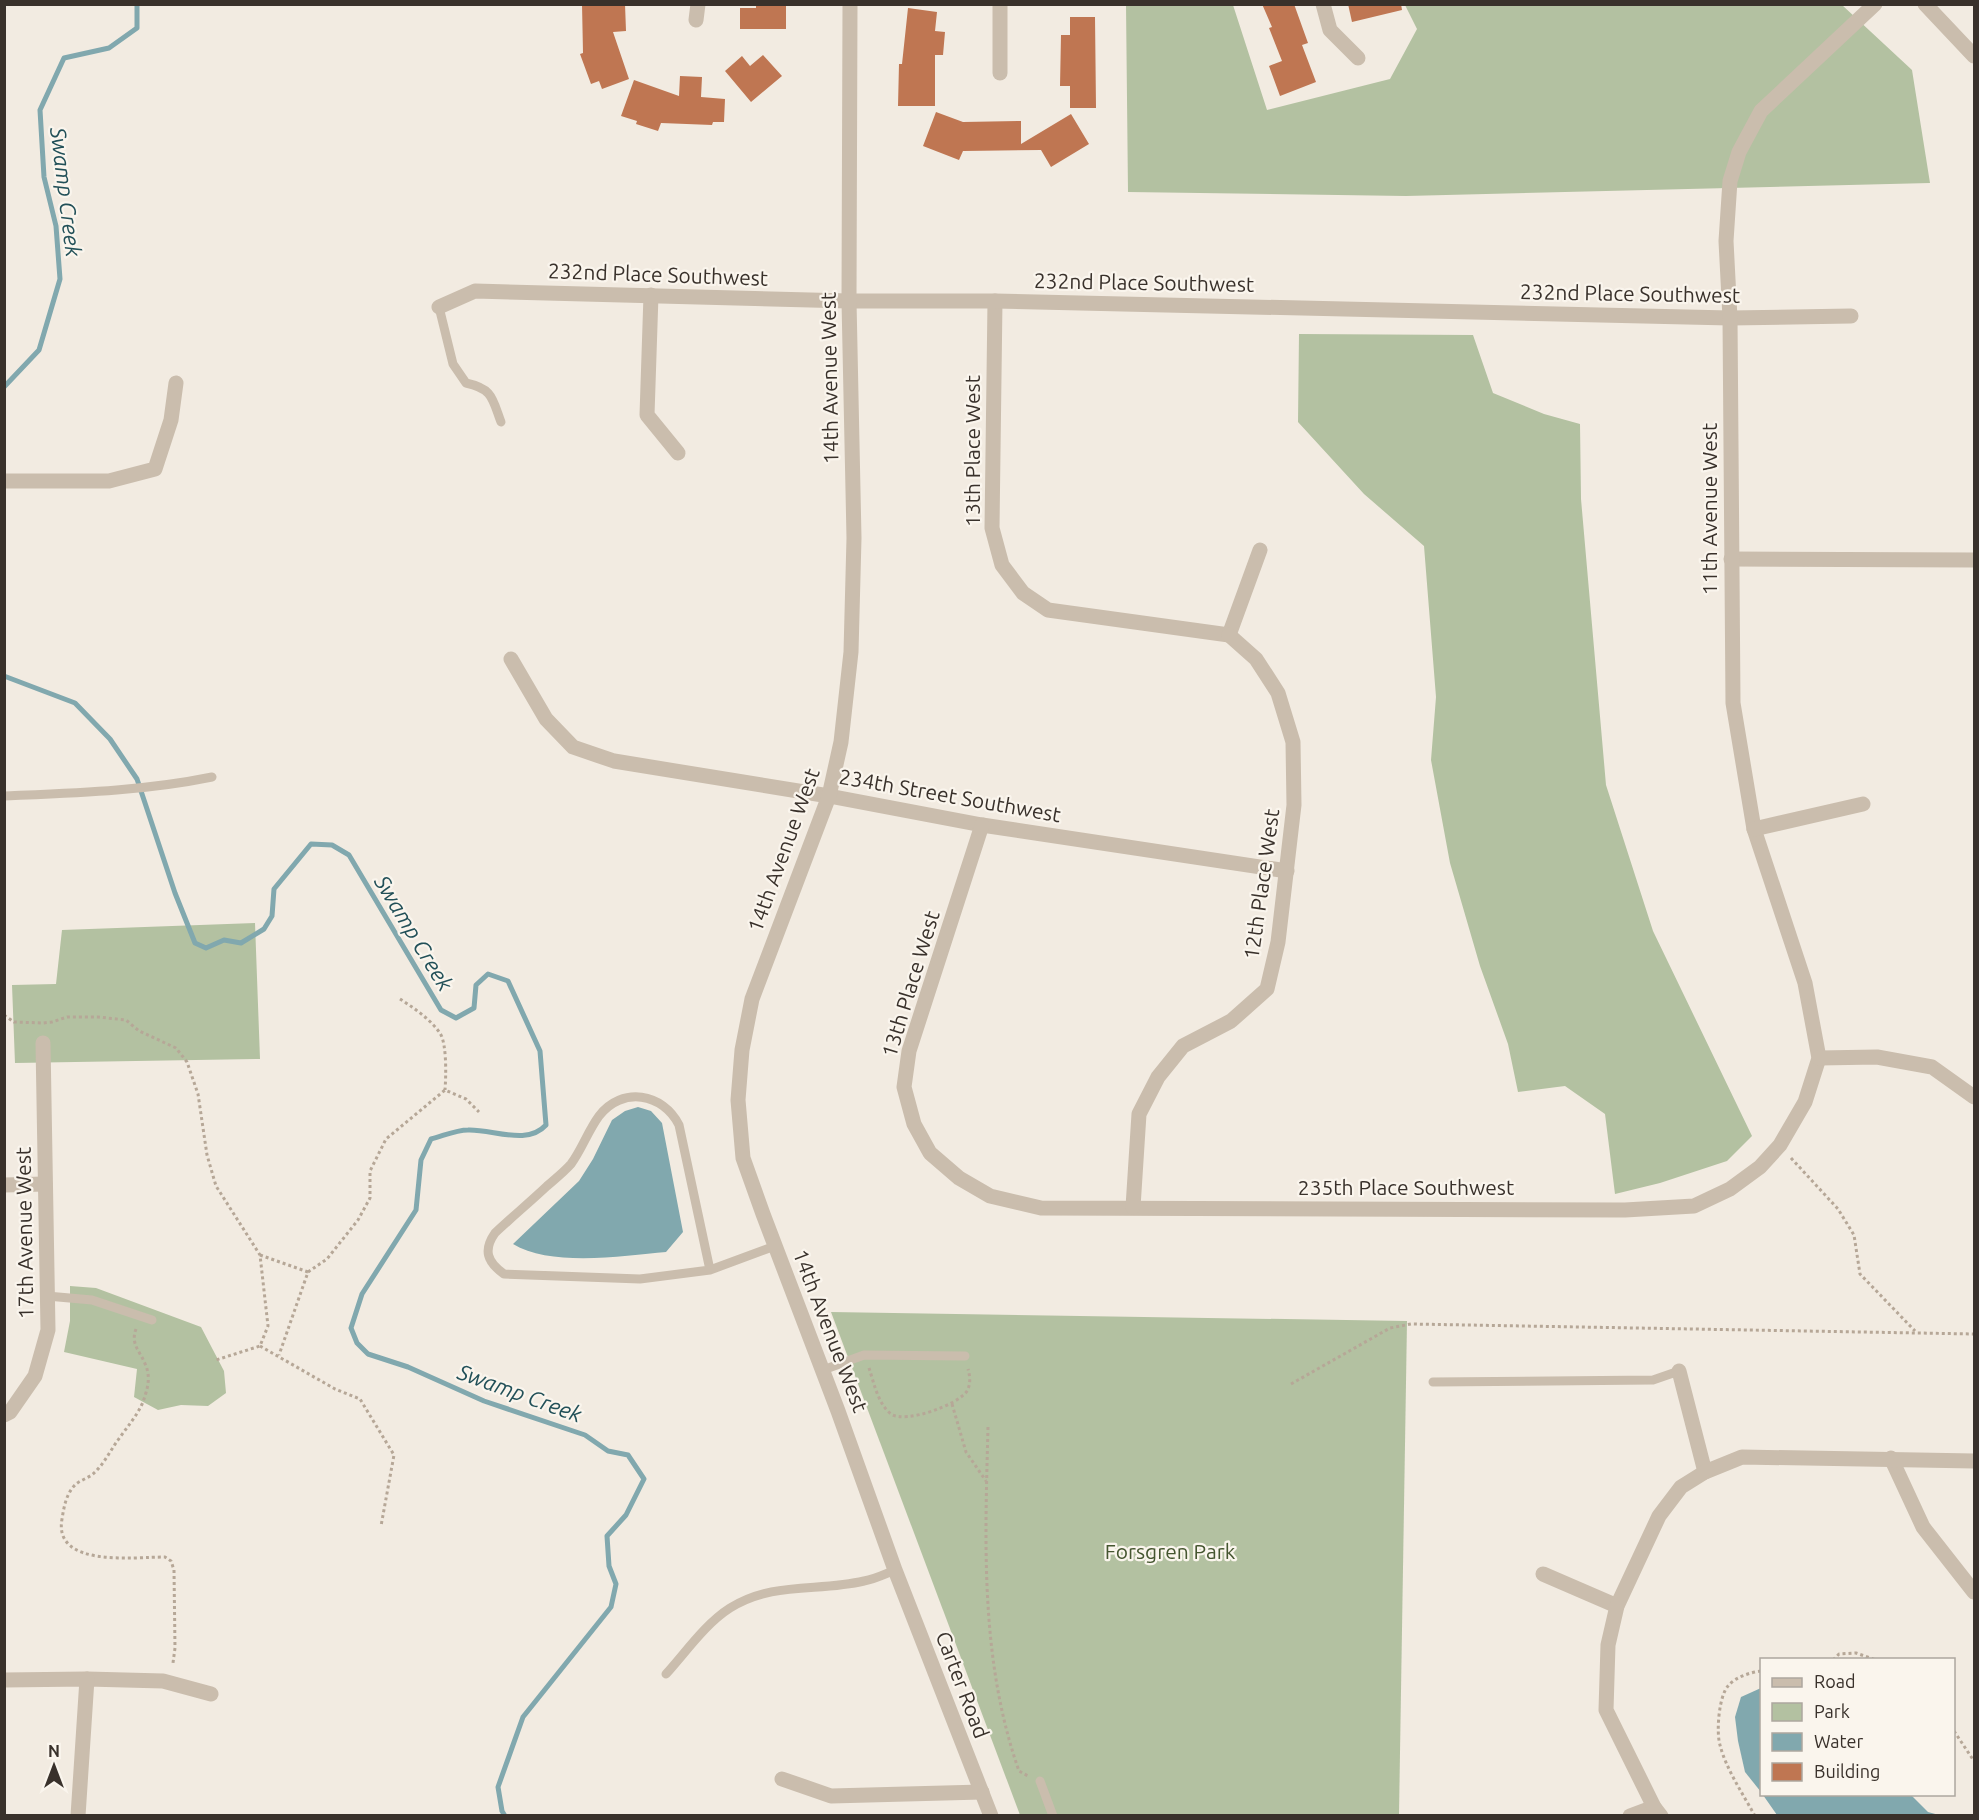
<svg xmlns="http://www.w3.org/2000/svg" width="1979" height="1820" viewBox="0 0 1979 1820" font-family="Ubuntu,sans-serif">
<rect width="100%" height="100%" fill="#f2ebe1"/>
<!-- green -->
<g fill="#b3c1a1">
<polygon points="1126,5 1233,5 1267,110 1390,79 1417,29 1405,5 1842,5 1912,70 1930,183 1406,196 1128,192"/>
<polygon points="1299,334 1473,335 1493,393 1544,414 1580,424 1581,499 1606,785 1653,931 1752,1136 1727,1161 1660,1183 1615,1194 1605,1114 1565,1086 1518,1092 1508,1044 1480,966 1450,863 1431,760 1436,697 1424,546 1364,494 1298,422"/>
<polygon points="255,923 260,1059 15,1063 12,985 56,984 62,930"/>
<polygon points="70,1286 96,1288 201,1327 224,1371 226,1393 208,1406 181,1405 158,1410 134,1397 137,1369 64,1352 70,1321"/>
<polygon points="831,1312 1407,1321 1399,1815 1020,1815"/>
</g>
<!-- water -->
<g fill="#81a8ae">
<path d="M638 1107 651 1111 662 1123 683 1232 666 1252C624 1256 550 1267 513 1244L579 1181 593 1159 612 1120 625 1111Z"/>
<polygon points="1761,1688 1762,1688 1761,1792 1745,1772 1738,1741 1735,1717 1741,1697"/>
<polygon points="1763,1795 1911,1795 1928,1812 1939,1815 1777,1815"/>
</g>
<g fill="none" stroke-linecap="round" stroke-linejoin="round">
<!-- stream -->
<g stroke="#81a8ae" stroke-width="5">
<polyline points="4,387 39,350 60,279 56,226 44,177 40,110 64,58 109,48 137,28 137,4"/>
<path d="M4 676 75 703 110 739 137 779 175 893 195 943 206 948 224 940 241 943 264 929 272 916 274 889 311 844 332 845 349 855 441 1010 456 1018 474 1008 476 985 488 974 508 981 540 1051 546 1125C527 1146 493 1129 468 1130 456 1130 443 1136 431 1139L421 1160 416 1210 362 1294 351 1328 357 1343 368 1354 408 1367 484 1401 585 1435 608 1451 628 1455 644 1479 626 1515 607 1536 609 1566 616 1584 611 1607 523 1717 498 1787 502 1811 505 1816"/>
</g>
</g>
<!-- building -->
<g fill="#bf7652">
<polygon points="582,4 625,4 626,31 613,32 629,79 602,89 599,81 591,84 580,54 583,53"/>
<polygon points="756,4 786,4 786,29 740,29 740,8 756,8"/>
<polygon points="1262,4 1294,4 1308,43 1302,45 1316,82 1280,96 1269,66 1282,61 1269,28 1272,27"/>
<polygon points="1348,4 1401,4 1402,10 1352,22"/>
<polygon points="908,8 937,12 935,31 945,32 943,55 935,55 935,106 898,106 899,64 902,64"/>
<polygon points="1070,17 1095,17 1096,108 1070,108 1070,86 1060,86 1061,35 1070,35"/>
<polygon points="763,55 782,76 751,102 725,71 742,56 750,66"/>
<polygon points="680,76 702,77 701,97 725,99 724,122 713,122 712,125 661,123 658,131 636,124 637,121 621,116 634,80 679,96"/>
<polygon points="936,112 963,122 1021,121 1021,144 1071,114 1089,144 1051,167 1041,150 963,151 959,160 923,146"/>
</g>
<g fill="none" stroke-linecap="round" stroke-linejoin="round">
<!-- path -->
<g stroke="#b6a797" stroke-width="3" stroke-dasharray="3 3" stroke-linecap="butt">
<path d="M400 999C414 1008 430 1019 440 1033 447 1044 446 1077 445 1090"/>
<polyline points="4,1015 14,1022 43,1023 52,1022 67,1017 98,1017 126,1020 139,1031 176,1048 187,1062 198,1094 207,1155 216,1186 260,1255 268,1326 260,1346 216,1360"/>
<polyline points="1791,1158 1838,1209 1854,1235 1860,1274 1915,1331"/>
<polyline points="260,1255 308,1272 279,1355"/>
<polyline points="308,1272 327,1259 358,1220 370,1198 370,1171 386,1139 445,1090 466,1099 479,1112"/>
<path d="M136 1329C130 1345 141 1352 146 1366 151 1379 147 1390 143 1402 137 1416 127 1427 118 1440 110 1451 104 1464 94 1473 89 1478 80 1480 75 1485 66 1494 64 1507 62 1519 53 1568 135 1557 165 1557L171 1561 174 1570 175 1648 173 1663"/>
<polyline points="260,1346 335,1389 360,1399 394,1455 381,1526"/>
<path d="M869 1368C874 1383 878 1404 891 1414 905 1424 958 1405 967 1391 971 1384 970 1376 968 1369"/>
<polyline points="1291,1384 1390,1328 1411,1324 1974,1334"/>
<polyline points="952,1404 966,1452 986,1481"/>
<path d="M988 1427C985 1543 980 1660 1019 1771L1028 1776"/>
<polyline points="1833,1660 1839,1654 1856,1653 1876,1660"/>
<polyline points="1954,1731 1974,1761"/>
<path d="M1755 1816C1743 1794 1726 1769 1720 1745 1716 1732 1719 1696 1728 1686 1735 1677 1751 1672 1762 1671"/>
</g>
<!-- service -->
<g stroke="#cabdad" stroke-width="9">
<path d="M439 307 453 364 466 383C493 389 492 398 501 422"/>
<path d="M4 796C74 793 144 791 212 777"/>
<path d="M710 1270 679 1125C663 1093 622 1086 599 1116 588 1131 582 1149 571 1164 564 1172 555 1179 547 1186 530 1202 512 1217 495 1233 483 1250 487 1262 504 1274L640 1279 710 1270 775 1246"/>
<polyline points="47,1296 92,1300 152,1320"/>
<polyline points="823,1370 864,1355 965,1356"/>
<polyline points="1433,1382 1653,1380 1679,1371"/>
<path d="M666 1674C686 1652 705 1624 730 1608 773 1581 818 1592 864 1581 875 1579 885 1574 895 1570"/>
<polyline points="1040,1781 1053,1816"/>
</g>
<!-- minor -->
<g stroke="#cabdad" stroke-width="15">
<polyline points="1000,4 1000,73"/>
<polyline points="1323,4 1330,30 1358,58"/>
<polyline points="1925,4 1974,56"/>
<polyline points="696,20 698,4"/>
<polyline points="651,295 647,415 678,453"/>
<polyline points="995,301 992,528 1002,565 1023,593 1048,610 1229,635"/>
<polyline points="439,307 475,291 849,301 995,301 1730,318 1851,316"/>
<polyline points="4,481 109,481 155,469 171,420 176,383"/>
<polyline points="1731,559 1974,560"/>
<polyline points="1229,635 1260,550"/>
<polyline points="511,659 546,719 573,747 614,761 829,796 982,825 1287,871"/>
<polyline points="982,825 909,1051 904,1087 914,1124 930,1153 959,1178 990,1196 1041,1208 1625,1210 1694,1206 1730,1189 1760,1167 1780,1145 1805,1102 1819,1058 1805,983 1754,829 1733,703 1730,318 1726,241 1730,181 1739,152 1761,111 1875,4"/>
<polyline points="1754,829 1863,804"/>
<polyline points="1819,1058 1877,1057 1932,1067 1974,1097"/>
<polyline points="4,1185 45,1184"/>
<polyline points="1133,1207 1139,1114 1158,1077 1183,1046 1231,1021 1267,989 1278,942 1294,805 1293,742 1278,693 1256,659 1229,635"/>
<polyline points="1679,1371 1705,1472"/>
<polyline points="4,1415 10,1412 35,1376 48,1330 43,1043"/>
<polyline points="1891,1458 1923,1527 1974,1592"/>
<polyline points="1543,1574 1617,1606"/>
<polyline points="4,1680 87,1679 163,1681 211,1694"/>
<polyline points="782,1779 831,1796 982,1792"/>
<polyline points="78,1816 87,1679"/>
<polyline points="1630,1816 1654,1807"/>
<polyline points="1661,1816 1654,1807 1606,1710 1608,1645 1617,1606 1659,1516 1681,1487 1705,1472 1742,1457 1974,1461"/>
</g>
<!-- tertiary -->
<polyline stroke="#cabdad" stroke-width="15" points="850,4 849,301 854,538 851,652 841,742 829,796 752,999 742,1050 738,1100 743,1158 763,1214 838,1411 895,1570 991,1816"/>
</g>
<g text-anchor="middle" stroke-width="4.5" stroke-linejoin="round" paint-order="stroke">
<!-- street labels -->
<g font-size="21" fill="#39312b" stroke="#faf5ed">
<text transform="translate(658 275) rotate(2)" y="7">232nd Place Southwest</text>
<text transform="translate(1144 283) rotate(1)" y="7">232nd Place Southwest</text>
<text transform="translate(1630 294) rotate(1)" y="7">232nd Place Southwest</text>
<text transform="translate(830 378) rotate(-91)" y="7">14th Avenue West</text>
<text transform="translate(973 451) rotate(-90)" y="7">13th Place West</text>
<text transform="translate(1710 509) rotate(-90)" y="7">11th Avenue West</text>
<text transform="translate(950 796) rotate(10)" y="7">234th Street Southwest</text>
<text transform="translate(784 850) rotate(-70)" y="7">14th Avenue West</text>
<text transform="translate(1262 884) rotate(-82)" y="7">12th Place West</text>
<text transform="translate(911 984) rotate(-73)" y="7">13th Place West</text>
<text x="1406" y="1195">235th Place Southwest</text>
<text transform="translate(25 1233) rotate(-91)" y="7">17th Avenue West</text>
<text transform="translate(830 1331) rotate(69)" y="7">14th Avenue West</text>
<text transform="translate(962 1685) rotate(69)" y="7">Carter Road</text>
</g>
<!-- park labels -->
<g font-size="21" fill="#455630" stroke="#faf5ed">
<text x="1170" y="1559">Forsgren Park</text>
</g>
<!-- water labels -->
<g font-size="22" font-style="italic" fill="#225058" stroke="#faf5ed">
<text transform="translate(66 192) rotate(83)" y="8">Swamp Creek</text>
<text transform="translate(414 933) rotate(59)" y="8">Swamp Creek</text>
<text transform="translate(520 1393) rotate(20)" y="8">Swamp Creek</text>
</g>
</g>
<!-- border -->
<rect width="1979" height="1820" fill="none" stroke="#39312b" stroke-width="12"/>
<!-- legend -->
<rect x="1760" y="1658" width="195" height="138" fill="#faf5ed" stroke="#ada79f" stroke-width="1.5"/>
<rect x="1772" y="1678" width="30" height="9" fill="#cabdad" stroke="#ada79f" stroke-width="1.5"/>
<text x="1814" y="1688" font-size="18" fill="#39312b">Road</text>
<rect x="1772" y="1703" width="30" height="18" fill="#b3c1a1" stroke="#ada79f" stroke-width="1.5"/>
<text x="1814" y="1718" font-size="18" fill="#39312b">Park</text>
<rect x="1772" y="1733" width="30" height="18" fill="#81a8ae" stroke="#ada79f" stroke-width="1.5"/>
<text x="1814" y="1748" font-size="18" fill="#39312b">Water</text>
<rect x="1772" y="1763" width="30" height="18" fill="#bf7652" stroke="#ada79f" stroke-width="1.5"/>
<text x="1814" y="1778" font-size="18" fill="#39312b">Building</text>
<!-- north arrow -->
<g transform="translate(54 1766)" stroke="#faf5ed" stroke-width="4.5" paint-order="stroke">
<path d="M0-4.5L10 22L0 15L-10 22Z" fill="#39312b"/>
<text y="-9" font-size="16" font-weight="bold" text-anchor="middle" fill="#39312b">N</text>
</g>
</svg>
